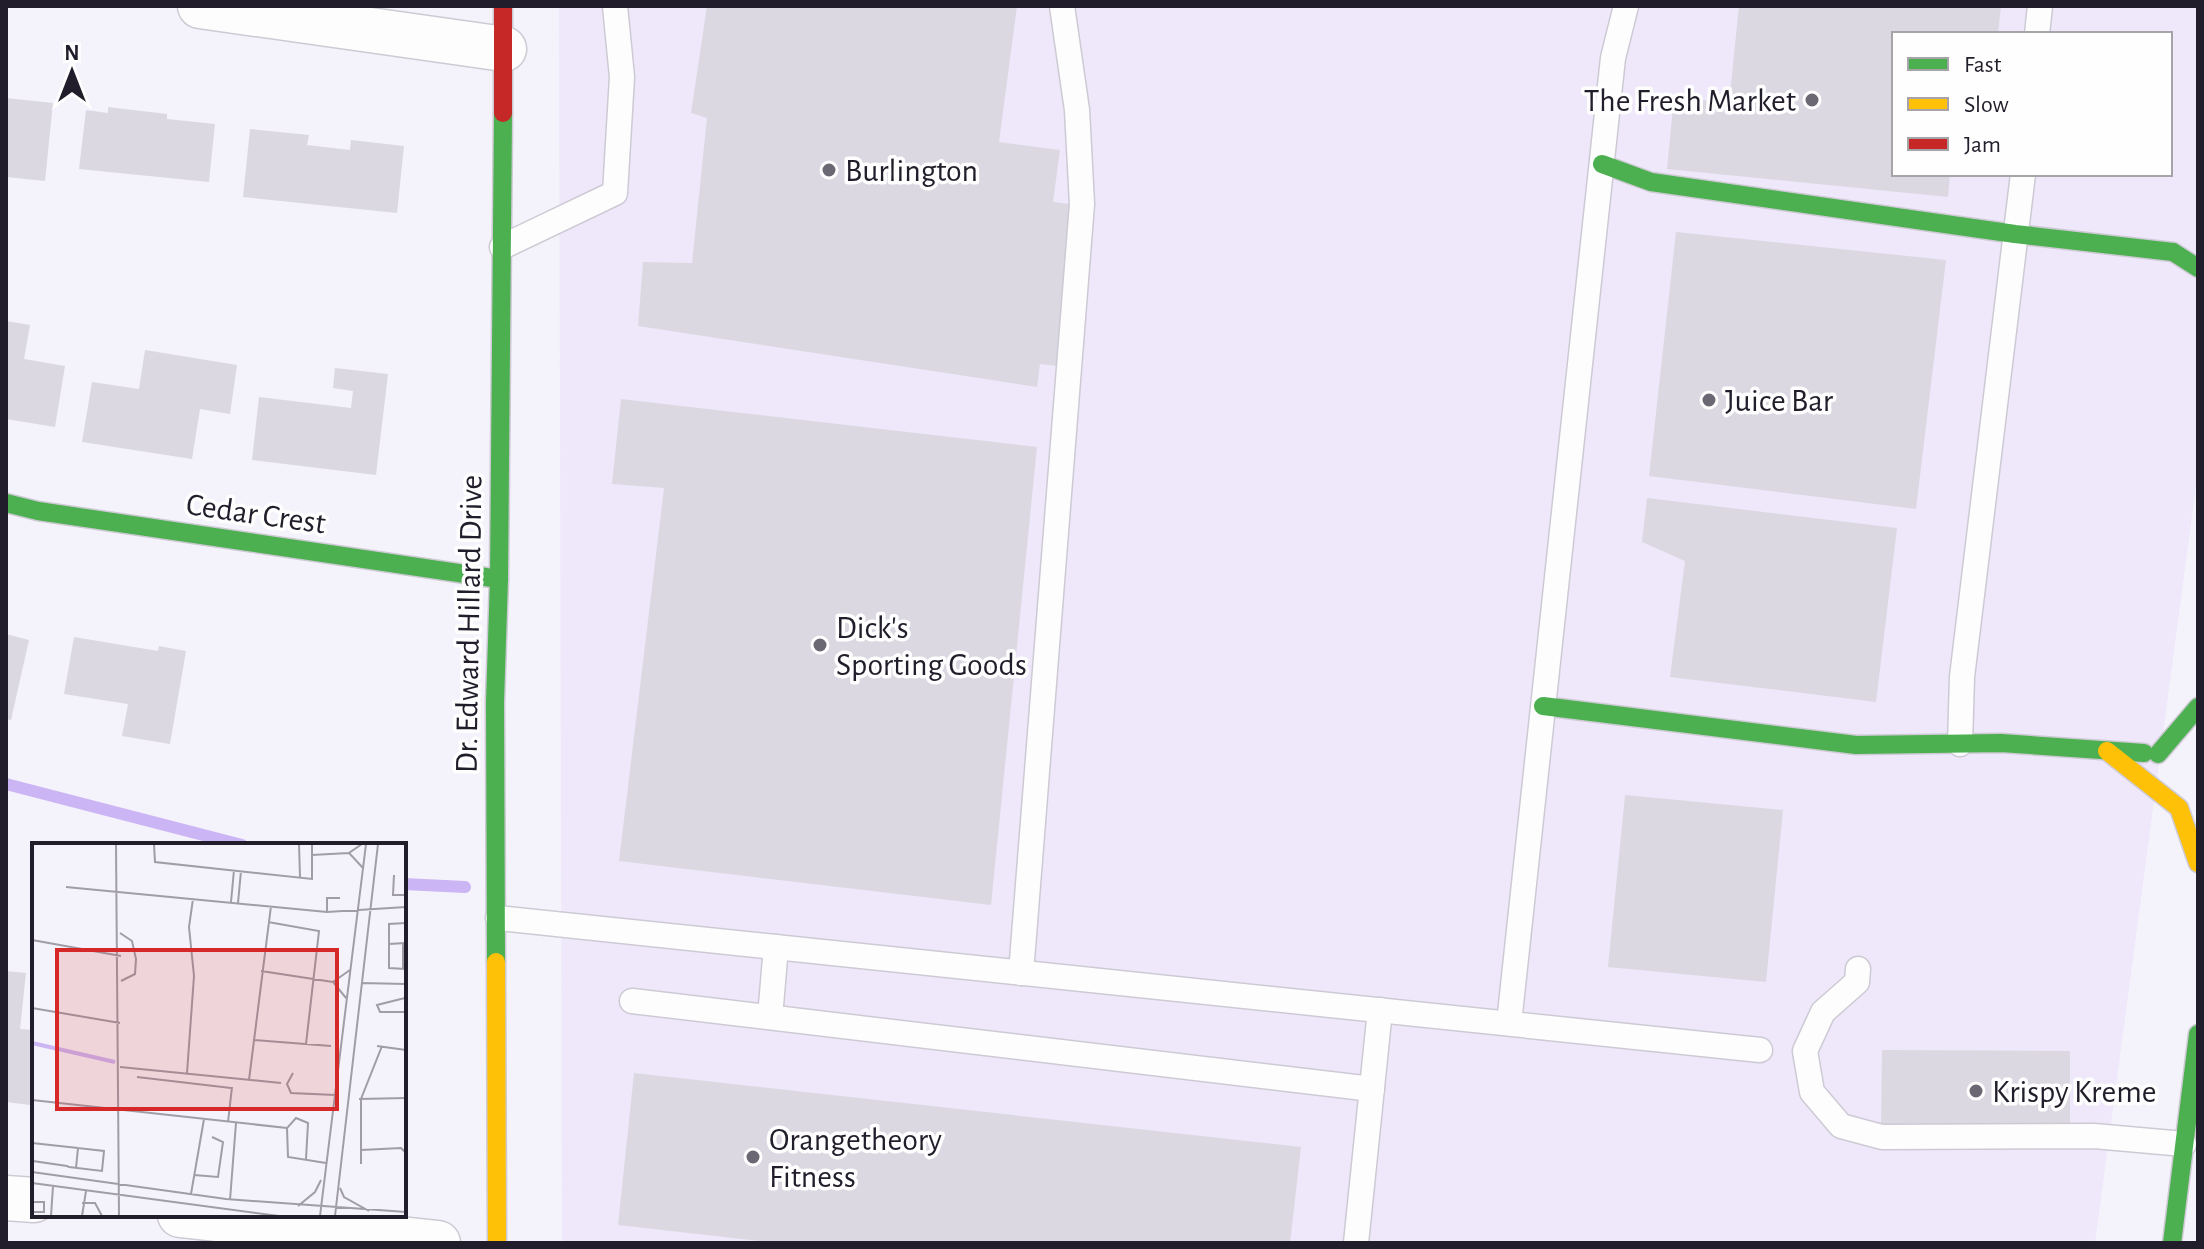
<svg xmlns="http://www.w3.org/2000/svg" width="2204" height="1249" viewBox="0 0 2204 1249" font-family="'Alegreya Sans',sans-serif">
<rect width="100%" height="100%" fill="#f4f2fa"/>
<!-- built -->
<path fill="#eee8fa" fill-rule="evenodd" d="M559 6H2198V471L2095 1243H562ZM1894 34H2170V174H1894Z"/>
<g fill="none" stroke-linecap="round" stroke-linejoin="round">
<!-- stream -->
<g stroke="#ccb5f4" stroke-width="12">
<polyline points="6,784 242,845"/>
<polyline points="404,884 465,887"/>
</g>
</g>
<!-- building -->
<g fill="#dbd8e2">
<polygon points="707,6 1017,6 999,142 1060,150 1053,202 1079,205 1057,366 1040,364 1037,387 638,326 643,262 692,263 707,118 691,113"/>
<polygon points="1739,6 2001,6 1998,34 1894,34 1894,174 1950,174 1948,197 1667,169 1674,97 1729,103"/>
<polygon points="6,98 53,103 45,181 6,177"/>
<polygon points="108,107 167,114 167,119 215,124 209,182 79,169 86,110 108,113"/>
<polygon points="250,129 309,135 307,145 350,150 351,140 404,146 397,213 243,197"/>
<polygon points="1676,232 1946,260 1916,509 1649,476"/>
<polygon points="6,321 30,325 24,359 65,366 55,427 6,419"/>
<polygon points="145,350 237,365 230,414 200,409 192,459 82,442 92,382 139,389"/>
<polygon points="335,368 388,374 376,475 252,460 259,397 351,408 353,391 333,388"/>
<polygon points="621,399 1037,447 991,905 619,861 664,488 612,484"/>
<polygon points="1647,498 1897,528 1876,702 1670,677 1685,561 1642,542"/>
<polygon points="6,634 29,640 11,720 6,719"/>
<polygon points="74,637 158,651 159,646 186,651 170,744 122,736 128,704 64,694"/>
<polygon points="1625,795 1783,810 1766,982 1608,967"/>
<polygon points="6,971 26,973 20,1029 34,1030 34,1071 30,1105 6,1102"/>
<polygon points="1882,1050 2070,1051 2070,1131 1881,1130"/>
<polygon points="634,1073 1301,1147 1290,1243 777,1243 618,1225"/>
</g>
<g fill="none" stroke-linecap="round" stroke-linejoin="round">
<defs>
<g id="lane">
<polyline points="2037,34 2040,6"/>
<polyline points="502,247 615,193 622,77 615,6"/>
<polyline points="1960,744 1962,677 2023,174"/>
<polyline points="498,918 1760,1050"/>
<polyline points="1858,969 1857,982 1823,1012 1805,1051 1812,1092 1841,1126 1882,1137 2094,1136 2184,1144"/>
<polyline points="1021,973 1082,204 1077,110 1062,6"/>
<polyline points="632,1001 1372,1089"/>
<polyline points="770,1017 776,947"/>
<polyline points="1509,1023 1613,58 1626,6"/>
<polyline points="1356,1243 1380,1010"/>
</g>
<g id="street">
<polyline points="200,6 504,49"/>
<polyline points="6,1198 34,1200"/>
<polyline points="180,1215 438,1243"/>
</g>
<g id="fast">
<polyline points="1602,164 1651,182 2015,234 2173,252"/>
<polyline points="2173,252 2198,268"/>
<polyline points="6,503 38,511 499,579"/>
<polyline points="1543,706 1856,745 2001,743 2144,753"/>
<polyline points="2158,754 2198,707"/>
<polyline points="496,962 495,702 499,579 503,113"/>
<polyline points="2172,1243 2198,1034"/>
</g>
<g id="slow">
<polyline points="2107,751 2179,808 2198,863"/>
<polyline points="496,962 497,1243"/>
</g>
<polyline id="jam" points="503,6 503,113"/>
</defs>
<!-- lane casing -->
<use href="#lane" stroke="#cdcad4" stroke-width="27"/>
<!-- street casing -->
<use href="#street" stroke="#cdcad4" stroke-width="47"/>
<!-- fast casing -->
<use href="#fast" stroke="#cdcad4" stroke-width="21"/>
<!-- slow casing -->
<use href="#slow" stroke="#cdcad4" stroke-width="21"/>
<!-- jam casing -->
<use href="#jam" stroke="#cdcad4" stroke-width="21"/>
<!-- lane -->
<use href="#lane" stroke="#fdfdfe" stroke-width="24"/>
<!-- street -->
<use href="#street" stroke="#fdfdfe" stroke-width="44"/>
<!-- fast -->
<use href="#fast" stroke="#4caf50" stroke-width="18"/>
<!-- slow -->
<use href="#slow" stroke="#ffc107" stroke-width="18"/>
<!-- jam -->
<use href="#jam" stroke="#c62828" stroke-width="18"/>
</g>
<!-- markers -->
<g fill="#6c6873" stroke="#fefefe" stroke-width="3">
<circle cx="1812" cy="100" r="8"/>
<circle cx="829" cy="170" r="8"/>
<circle cx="1709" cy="400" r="8"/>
<circle cx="820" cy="645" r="8"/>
<circle cx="1976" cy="1091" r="8"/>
<circle cx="753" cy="1157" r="8"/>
</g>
<g text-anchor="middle" stroke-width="7" stroke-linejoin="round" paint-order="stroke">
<!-- poi labels -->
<g font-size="32" fill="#221d2a" stroke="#fefefe" text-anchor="start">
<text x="1796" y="111" text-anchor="end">The Fresh Market</text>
<text x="845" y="181">Burlington</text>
<text x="1725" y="411">Juice Bar</text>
<text x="836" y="638">Dick's<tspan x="836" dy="37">Sporting Goods</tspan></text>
<text x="1992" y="1102">Krispy Kreme</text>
<text x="769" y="1150">Orangetheory<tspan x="769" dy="37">Fitness</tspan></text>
</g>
<!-- street labels -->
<g font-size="32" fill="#221d2a" stroke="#fefefe">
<text transform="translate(256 513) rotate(8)" y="11">Cedar Crest</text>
<text transform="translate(468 624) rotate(-89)" y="11">Dr. Edward Hillard Drive</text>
</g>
</g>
<!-- overview -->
<g transform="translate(32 843)">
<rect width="374" height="374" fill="#f4f2fa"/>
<path fill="none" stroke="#ccb5f4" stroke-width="4" d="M0 200 83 219"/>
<path fill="none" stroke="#a09da7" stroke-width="2" d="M84 1 87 373M122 1 123 19 280 36V1M267 1 268 34M330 1 317 10 331 25M280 12 317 10M362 32 361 52H374M34 44 295 69 374 64M199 59 202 27M206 60 209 28M295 69V55H308M236 79 287 88 274 201M88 90 100 98 104 116 103 131 89 138M0 97 89 113M374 100 357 101V125L374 126M357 101V81L374 80M371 126V100M229 128 301 139M329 140 374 141M373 141 374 181M314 155 301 139 318 127M373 155 345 162 348 169H373M0 165 88 180M221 197 299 203M345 203 374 207M88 224 249 240M155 230 162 133 157 84 161 56M261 230 255 241 259 250 303 252M105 234 199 245M217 237 239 63M327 256 374 255M0 257 255 285M196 279 200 244M0 300 46 305M329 307 369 305 374 310M274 316 276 280 264 275 255 285 256 314 294 320M0 317 1 318 35 323 37 324 70 328 72 308 46 305 44 325M329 321V256L350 203M0 329 194 356 374 369M162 332 186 334 191 299 180 294M0 340 247 373M21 343 19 373H27M308 345 312 354 337 368M159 351 172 276M198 357 204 280M0 359H12V369H0M50 360H63L70 373M266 363 283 349 289 337M50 373 54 348M288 373 334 1M303 373 346 1"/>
<path fill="#d62828" fill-opacity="0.15" stroke="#d62828" stroke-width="4" d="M25 107H305V266H25Z"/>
<rect width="374" height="374" fill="none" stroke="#221d2a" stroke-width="4"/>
</g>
<!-- border -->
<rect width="2204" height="1249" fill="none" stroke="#221d2a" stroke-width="16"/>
<!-- legend -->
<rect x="1892" y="32" width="280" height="144" fill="#fefefe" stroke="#a6a4a9" stroke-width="2"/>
<rect x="1908" y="58" width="40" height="12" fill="#4caf50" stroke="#a6a4a9" stroke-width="2"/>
<text x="1964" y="72" font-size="24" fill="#221d2a">Fast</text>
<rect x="1908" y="98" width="40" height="12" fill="#ffc107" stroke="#a6a4a9" stroke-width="2"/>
<text x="1964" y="112" font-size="24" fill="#221d2a">Slow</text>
<rect x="1908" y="138" width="40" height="12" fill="#c62828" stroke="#a6a4a9" stroke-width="2"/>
<text x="1964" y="152" font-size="24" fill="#221d2a">Jam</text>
<!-- north arrow -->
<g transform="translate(72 72)" stroke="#fefefe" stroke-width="6" paint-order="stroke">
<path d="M0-6L14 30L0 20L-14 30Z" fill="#221d2a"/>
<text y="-12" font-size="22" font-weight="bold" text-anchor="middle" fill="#221d2a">N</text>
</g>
</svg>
